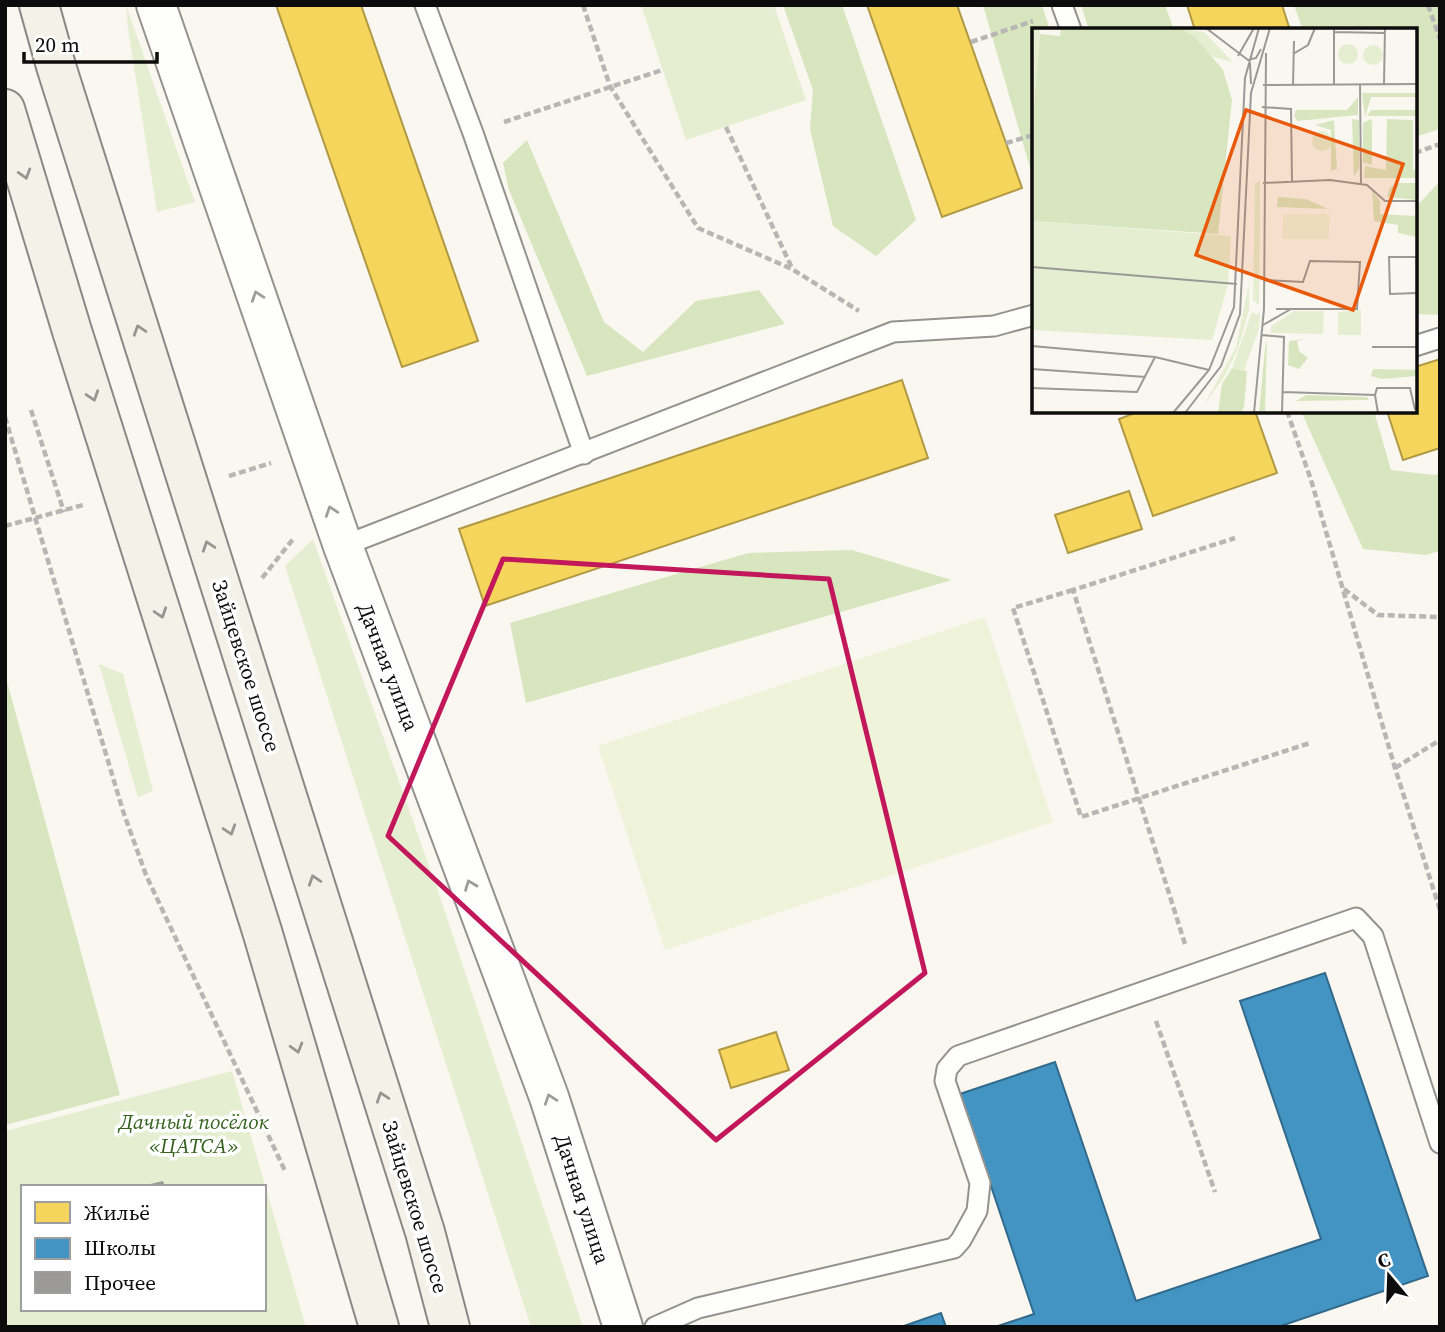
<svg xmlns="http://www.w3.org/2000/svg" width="1445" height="1332" viewBox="0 0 1445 1332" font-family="'Source Serif 4',serif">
<rect width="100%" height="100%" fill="#faf7f0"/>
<!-- green -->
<g fill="#e6eed1" fill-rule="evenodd">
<polygon points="126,5 195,202 157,212 128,29"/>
<polygon points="641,5 774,5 806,100 686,140"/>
<polygon points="313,539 439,894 583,1327 531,1327 285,566"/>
<polygon points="99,664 123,674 153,791 138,797"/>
<path d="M232 1071 306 1327H5V1131ZM23 1187H264V1309H23Z"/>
</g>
<!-- forest -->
<g fill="#d8e6bf">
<polygon points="783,5 842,5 916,220 876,256 833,226 810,129 813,90"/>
<polygon points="983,5 1042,5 1050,30 1034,30 1034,175 1030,168"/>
<polygon points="1081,5 1165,5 1174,30 1089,30"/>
<polygon points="1294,5 1440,5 1440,129 1415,137 1415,30 1303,30"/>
<polygon points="527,140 604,322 643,352 696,301 759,290 785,324 587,376 509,190 503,163"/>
<polygon points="1440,181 1440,315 1415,314 1415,208"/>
<polygon points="1301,411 1374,411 1391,470 1434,475 1440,473 1440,551 1426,555 1363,549"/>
<polygon points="852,550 952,580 526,703 510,623 748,553"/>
<polygon points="5,674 120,1095 5,1125"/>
</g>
<!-- pitch -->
<polygon fill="#eff3da" points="985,617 1053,822 665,950 598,746"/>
<!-- homes -->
<g fill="#f6d55c" stroke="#b09944" stroke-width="2">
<polygon points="276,5 361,5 478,341 402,367"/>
<polygon points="867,5 957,5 1022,188 942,217"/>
<polygon points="1187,5 1282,5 1290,30 1195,30"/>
<polygon points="1440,359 1440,448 1403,460 1387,411 1415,411 1415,367"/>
<polygon points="902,380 928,458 485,606 459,529"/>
<polygon points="1140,411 1255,411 1277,473 1153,516 1119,419"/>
<polygon points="1129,491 1142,529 1068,553 1055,515"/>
<polygon points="776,1032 789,1070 731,1088 719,1050"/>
</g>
<!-- schools -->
<g fill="#4393c3" stroke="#326a8c" stroke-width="2">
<polygon points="1325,973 1428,1276 1278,1327 995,1327 1034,1314 960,1094 1055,1062 1136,1301 1321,1239 1240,1001"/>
<polygon points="941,1313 946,1327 901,1327"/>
</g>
<!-- building -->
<polygon fill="#9c9a96" points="163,1181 165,1187 143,1187 142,1186"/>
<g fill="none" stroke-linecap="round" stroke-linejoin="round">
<defs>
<g id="lane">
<polyline points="425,5 473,133 584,454"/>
<polyline points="1062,5 1071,30"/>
<polyline points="1415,346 1440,338"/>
<polyline points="343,546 893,332 994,326 1034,315"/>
<polyline points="655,1327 698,1308 954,1248 961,1240 977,1211 980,1183 945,1081 947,1069 958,1056 1356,918 1373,936 1440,1143"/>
</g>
<polyline id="street" points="156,5 343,546 549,1097 623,1327"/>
<g id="secondary">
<polyline points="39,5 56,66 425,1232 450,1327"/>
<polyline points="5,109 72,331 262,931 379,1327"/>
</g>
</defs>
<!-- lane casing -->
<use href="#lane" stroke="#93928f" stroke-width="23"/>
<!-- street casing -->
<use href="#street" stroke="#93928f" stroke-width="42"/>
<!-- secondary casing -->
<use href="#secondary" stroke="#8a8885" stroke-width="42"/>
<!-- path -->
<g stroke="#b7b6b5" stroke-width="4.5" stroke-dasharray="7 3.5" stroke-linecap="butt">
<polyline points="583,5 610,86 698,228 792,269 859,311"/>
<polyline points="1428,5 1440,39"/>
<polyline points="971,42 1033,21"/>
<polyline points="504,122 662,70"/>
<polyline points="726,127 792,268"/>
<polyline points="1006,143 1034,135"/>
<polyline points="1415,153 1440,144"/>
<polyline points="31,410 64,512"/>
<polyline points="1287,411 1311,480 1395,768 1440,910"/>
<polyline points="5,417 123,811 146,875 286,1173"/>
<polyline points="229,476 271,463"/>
<polyline points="5,526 83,505"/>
<polyline points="262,578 294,538"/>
<polyline points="1344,589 1378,615 1440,617"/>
<polyline points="1073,590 1013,608 1081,817 1310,743"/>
<polyline points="1395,768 1440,740"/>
<polyline points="1185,944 1073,590 1235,538"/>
<polyline points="1156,1021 1215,1192"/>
</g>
<!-- lane -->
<use href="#lane" stroke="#fefefd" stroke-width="19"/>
<!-- street -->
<use href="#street" stroke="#fefefd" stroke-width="38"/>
<!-- secondary -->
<use href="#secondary" stroke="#f4f1e9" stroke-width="38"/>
</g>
<!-- one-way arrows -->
<defs><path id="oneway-chevron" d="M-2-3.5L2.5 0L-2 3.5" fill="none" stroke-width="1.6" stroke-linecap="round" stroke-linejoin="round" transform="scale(1.75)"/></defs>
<g stroke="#979591">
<use href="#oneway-chevron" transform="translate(25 174) rotate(73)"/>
<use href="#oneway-chevron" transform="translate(139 330) rotate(-108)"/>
<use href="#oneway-chevron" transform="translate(93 396) rotate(72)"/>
<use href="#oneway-chevron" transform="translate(208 546) rotate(-108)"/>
<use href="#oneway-chevron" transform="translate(161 613) rotate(72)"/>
<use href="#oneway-chevron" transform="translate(230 830) rotate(72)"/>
<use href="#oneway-chevron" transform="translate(314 880) rotate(-108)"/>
<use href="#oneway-chevron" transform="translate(297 1048) rotate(74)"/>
<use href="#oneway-chevron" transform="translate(382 1097) rotate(-108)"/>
</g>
<g stroke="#9d9d9d">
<use href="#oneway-chevron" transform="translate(257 296) rotate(-109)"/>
<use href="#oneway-chevron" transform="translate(331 511) rotate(-109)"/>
<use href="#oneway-chevron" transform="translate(470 885) rotate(-111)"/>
<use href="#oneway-chevron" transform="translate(550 1099) rotate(-109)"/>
</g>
<!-- marked area -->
<path fill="none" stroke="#c2185b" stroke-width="5" stroke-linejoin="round" d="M503 559 829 579 925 973 716 1140 388 836Z"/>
<g text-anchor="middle" stroke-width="7" stroke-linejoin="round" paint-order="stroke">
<!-- street labels -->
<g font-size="21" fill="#0c0c0c" stroke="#fff">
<text transform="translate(246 666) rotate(72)" y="7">Зайцевское шоссе</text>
<text transform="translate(388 667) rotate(69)" y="7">Дачная улица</text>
<text transform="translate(582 1199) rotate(72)" y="7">Дачная улица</text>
<text transform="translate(415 1207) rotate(73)" y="7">Зайцевское шоссе</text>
</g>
<!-- park labels -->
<g font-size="21" font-style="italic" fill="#35621f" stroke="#fff">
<text x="194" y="1129">Дачный посёлок<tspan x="194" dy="24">«ЦАТСА»</tspan></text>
</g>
</g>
<!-- overview -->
<g transform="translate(1032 28)">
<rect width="385" height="385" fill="#faf7f0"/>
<path d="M0 0H7L8 6 0 101ZM148 0 172 4 201 34 181 29ZM306 26a10 10 0 1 1 20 0a10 10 0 1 1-20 0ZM331 27a10 10 0 1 1 20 0a10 10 0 1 1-20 0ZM280 113a10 10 0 1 1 20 0a10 10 0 1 1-20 0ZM228 153V196L227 277 221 272 223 155ZM0 193 199 208 196 257 180 312 0 302ZM217 255V282L206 321 192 349 172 377 204 319ZM329 282V307H306V284ZM228 283 227 301 212 342 200 340 220 284 225 287ZM262 283H292L291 306 239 305V298Z" fill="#e6eed1"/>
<path d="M29 0H148L163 9 191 42 200 72 186 206 0 193V101L8 6 28 8ZM330 65H385V69H339L333 89ZM326 69V87L265 93 262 88 264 82H315ZM339 82H385V88H335ZM320 91 327 92V141L322 148ZM339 91 340 94V137L331 134V95ZM355 91 381 92V142H385V150H332L333 138 354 142ZM302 92 305 141 299 143V102L283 97ZM366 155H385V172L355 169 358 159ZM340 162 348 173V186L385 188V209L366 205V197L342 193ZM246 169 274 171 296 181 245 179ZM273 311 265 313 267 323 276 330 267 341 256 337 257 313ZM235 312 233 385H227L233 320ZM200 340 215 343 212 379 209 385H186L190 356ZM341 341 385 342V348L350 351 339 348ZM274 367 335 369 337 372 264 373Z" fill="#d8e6bf"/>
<path d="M251 186H298L297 211H250Z" fill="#eff3da"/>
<path fill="none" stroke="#9b9995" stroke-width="2" d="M174 0 216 32 224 30 229 21M302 0V4L353 5M261 26 276 17 283 0M206 28 222 0M218 35 219 56M302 56V4M328 56 329 156M352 56 353 0M231 57 385 56M261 57 262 13M230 79 259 81 260 154M231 155 298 152 335 157 353 173H385M385 229H357L358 266 385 265M0 239 205 256M232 252 271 254 278 233 328 234 325 281H244M231 297 259 281M230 307 252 309 250 385M0 318 123 329 177 342M340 319H385M0 341 114 349M0 360 105 364 123 329M251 364 343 367 346 385M343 367 345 360H378L383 382M141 385 177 342 202 279 213 50 227 0M153 385 189 338 208 286 219 65 238 0M222 385 232 281 234 25"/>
<path fill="#e8590c" fill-opacity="0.15" stroke="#e8590c" stroke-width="3.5" d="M214 82 371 136 321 282 164 227Z"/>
<rect width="385" height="385" fill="none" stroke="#0c0c0c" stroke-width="3.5"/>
</g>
<!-- border -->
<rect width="1445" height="1332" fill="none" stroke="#0c0c0c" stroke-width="14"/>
<!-- legend -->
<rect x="21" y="1185" width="245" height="126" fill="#ffffff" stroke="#9e9e9e" stroke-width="2"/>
<rect x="35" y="1202" width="35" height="21" fill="#f6d55c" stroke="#9e9e9e" stroke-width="2"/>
<text x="84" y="1220" font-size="21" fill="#0c0c0c">Жильё</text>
<rect x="35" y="1238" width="35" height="21" fill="#4393c3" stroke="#9e9e9e" stroke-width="2"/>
<text x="84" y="1255" font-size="21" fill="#0c0c0c">Школы</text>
<rect x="35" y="1272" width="35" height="21" fill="#9c9a96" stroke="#9e9e9e" stroke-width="2"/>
<text x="84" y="1290" font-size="21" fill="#0c0c0c">Прочее</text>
<!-- north arrow -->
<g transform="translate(1389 1276) rotate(341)" stroke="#ffffff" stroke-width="5" paint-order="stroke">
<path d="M0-5L12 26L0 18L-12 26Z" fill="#0c0c0c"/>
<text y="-10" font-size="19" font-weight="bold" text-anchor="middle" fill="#0c0c0c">С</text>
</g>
<!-- scale -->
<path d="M24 52v10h133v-10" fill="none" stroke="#0c0c0c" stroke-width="3.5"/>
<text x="35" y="52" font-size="21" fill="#0c0c0c" stroke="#ffffff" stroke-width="5" paint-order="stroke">20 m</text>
</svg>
